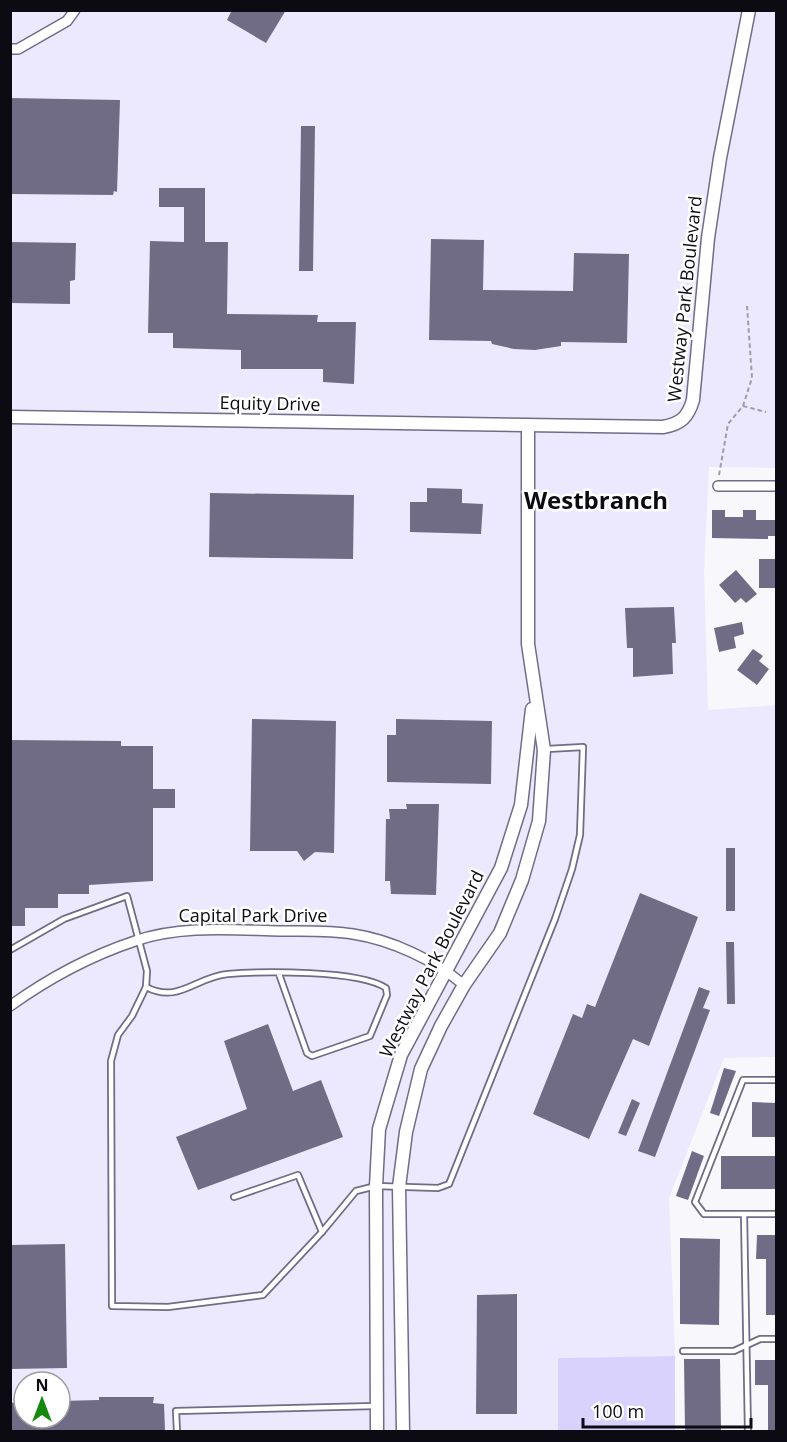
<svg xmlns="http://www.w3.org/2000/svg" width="787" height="1442" viewBox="0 0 787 1442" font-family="'Open Sans',sans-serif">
<rect width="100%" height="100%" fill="#f7f7fc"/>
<!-- built -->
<path fill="#ece9ff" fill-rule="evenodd" d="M10 11H776V468L709 467 704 572 708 710 776 705V1057L724 1058 669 1198 675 1356 559 1358 558 1431H11ZM24 1382H60V1418H24Z"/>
<!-- green -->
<polygon fill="#d8d2fd" points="675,1356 675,1431 558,1431 558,1358"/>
<!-- building -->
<g fill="#706c85">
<polygon points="232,10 286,10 266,43 227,20"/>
<polygon points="10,98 120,100 117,192 114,191 113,195 10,194"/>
<polygon points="301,126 315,126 313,271 299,271"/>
<polygon points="159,188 205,188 205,242 228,242 227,314 318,315 317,322 356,322 354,384 323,382 323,369 241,369 241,350 173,348 173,333 148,333 150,241 184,242 184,207 159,207"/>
<polygon points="431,239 484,240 483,290 573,291 574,253 629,254 627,343 561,342 561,346 535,350 514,349 492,344 491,341 429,340"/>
<polygon points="10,242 76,243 75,280 70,281 70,304 10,303"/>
<polygon points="427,488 462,489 462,503 483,504 481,534 410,532 410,502 427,502"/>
<polygon points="210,493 354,495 353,559 209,557"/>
<polygon points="712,510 725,510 725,517 743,517 743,510 756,510 756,520 777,520 777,536 768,536 768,539 712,538"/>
<rect x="759" y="559" width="18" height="29"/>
<polygon points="736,570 757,594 746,603 741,598 735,603 719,585"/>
<polygon points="674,607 676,643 672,643 673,674 633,677 633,648 627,648 625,608"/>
<polygon points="742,622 744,634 734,637 736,648 719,652 714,628"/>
<polygon points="753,649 763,656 759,661 769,669 757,685 737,670"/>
<polygon points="252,719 336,721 334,853 315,852 304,861 297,851 250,851"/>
<polygon points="396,719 492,721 491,784 387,782 387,735 396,735"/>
<polygon points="10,740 121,741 121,746 153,746 153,789 175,789 175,808 153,808 153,881 89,885 89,894 58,894 58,908 25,908 25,926 10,926"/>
<polygon points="406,804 439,804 436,895 391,894 390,881 385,881 386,819 390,819 389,809 407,809"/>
<rect x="726" y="848" width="9" height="63"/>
<polygon points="640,893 698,917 649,1046 633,1039 589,1139 533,1114 573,1014 582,1018 587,1004 595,1007"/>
<polygon points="726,942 734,942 735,1004 727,1004"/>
<polygon points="699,987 710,991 703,1008 710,1010 655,1157 638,1151"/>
<polygon points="268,1024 293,1091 321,1080 343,1137 198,1190 176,1137 247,1109 224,1041"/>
<polygon points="724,1068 736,1071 719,1116 710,1113"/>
<polygon points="632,1099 640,1103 626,1136 618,1133"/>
<polygon points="752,1102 777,1103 777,1137 752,1137"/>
<polygon points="692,1151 704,1156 688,1200 676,1196"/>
<rect x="721" y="1156" width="56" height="33"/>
<polygon points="757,1235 777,1235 777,1315 766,1315 766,1259 756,1259"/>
<polygon points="680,1238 720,1239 719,1325 680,1324"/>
<polygon points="65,1244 67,1368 10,1369 10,1245"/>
<polygon points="517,1294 517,1414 476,1414 477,1295"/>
<polygon points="684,1359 720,1359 721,1431 685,1431"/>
<polygon points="755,1360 777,1360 777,1431 768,1431 768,1385 755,1385"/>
<polygon points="99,1397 154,1397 153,1403 164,1404 165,1431 10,1431 10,1403 24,1402 24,1418 60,1418 60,1401 99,1400"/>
</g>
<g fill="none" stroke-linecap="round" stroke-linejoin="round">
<defs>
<g id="service">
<polyline points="10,950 64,919 127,896 147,971 146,987 132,1016 118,1035 111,1061 112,1306 168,1307 263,1295 322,1232 356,1191 376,1186 438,1188 449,1184 555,919 572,869 580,835 583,747 547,749"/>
<path d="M146 987C179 1004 195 977 228 974 262 971 359 970 386 988L387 995 370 1036 312 1056 307 1053 279 974"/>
<polyline points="776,1080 743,1080 695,1202 704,1214 776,1214"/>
<polyline points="234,1197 298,1175 322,1232"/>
<polyline points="744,1214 748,1432"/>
<polyline points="683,1351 734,1351 760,1339 776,1339"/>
<polyline points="177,1432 176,1411 375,1406"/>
</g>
<g id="minor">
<polyline points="10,49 18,49 67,21 75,10"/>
<polyline points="718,486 776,486"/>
<path d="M10 1006C49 978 90 956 135 941 181 925 233 930 280 931 304 931 330 930 353 934 392 940 434 960 464 985"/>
</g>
<g id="tertiary">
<path d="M10 417 663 427C681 424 688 417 693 400L708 238 720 158 749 10"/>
<polyline points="377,1432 376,1186 379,1129 401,1055 501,868 521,805 532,709"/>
<polyline points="403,1432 399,1187 406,1132 421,1069 441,1026 464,985 500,933 522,880 539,821 544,750 528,644 528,427"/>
</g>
</defs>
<!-- service casing -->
<use href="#service" stroke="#706c85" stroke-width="8"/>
<!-- minor casing -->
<use href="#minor" stroke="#706c85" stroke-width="12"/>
<!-- tertiary casing -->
<use href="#tertiary" stroke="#706c85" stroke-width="15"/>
<!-- path -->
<g stroke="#9e9da4" stroke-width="2" stroke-dasharray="4.5 3" stroke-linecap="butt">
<polyline points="743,406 766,412"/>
<polyline points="719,475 728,424 743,406 752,378 747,306"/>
</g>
<!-- service -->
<use href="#service" stroke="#fff" stroke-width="4.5"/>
<!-- minor -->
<use href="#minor" stroke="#fff" stroke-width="9"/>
<!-- tertiary -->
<use href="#tertiary" stroke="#fff" stroke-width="12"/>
</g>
<g text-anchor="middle" stroke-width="5" stroke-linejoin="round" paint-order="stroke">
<!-- street labels -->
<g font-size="18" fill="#0c0a13" stroke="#fff">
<text transform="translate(685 299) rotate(-84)" y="6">Westway Park Boulevard</text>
<text transform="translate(270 404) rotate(1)" y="6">Equity Drive</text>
<text x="253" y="922">Capital Park Drive</text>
<text transform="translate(432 964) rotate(-63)" y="6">Westway Park Boulevard</text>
</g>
<!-- district labels -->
<g font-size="24" font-weight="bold" fill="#0c0a13" stroke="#fff">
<text x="596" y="509">Westbranch</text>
</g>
</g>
<!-- border -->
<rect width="787" height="1442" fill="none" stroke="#0c0a13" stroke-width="24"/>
<!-- north arrow -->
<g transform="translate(42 1400)"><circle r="28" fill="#ffffff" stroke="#9e9da1" stroke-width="1.5"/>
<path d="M0-4.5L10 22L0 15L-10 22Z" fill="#15890b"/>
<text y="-9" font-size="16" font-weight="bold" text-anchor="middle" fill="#0c0a13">N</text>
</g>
<!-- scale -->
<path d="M583 1418v9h168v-9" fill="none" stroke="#0c0a13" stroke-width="3"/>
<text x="592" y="1418" font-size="18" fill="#0c0a13" stroke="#ffffff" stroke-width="4.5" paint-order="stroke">100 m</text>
</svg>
